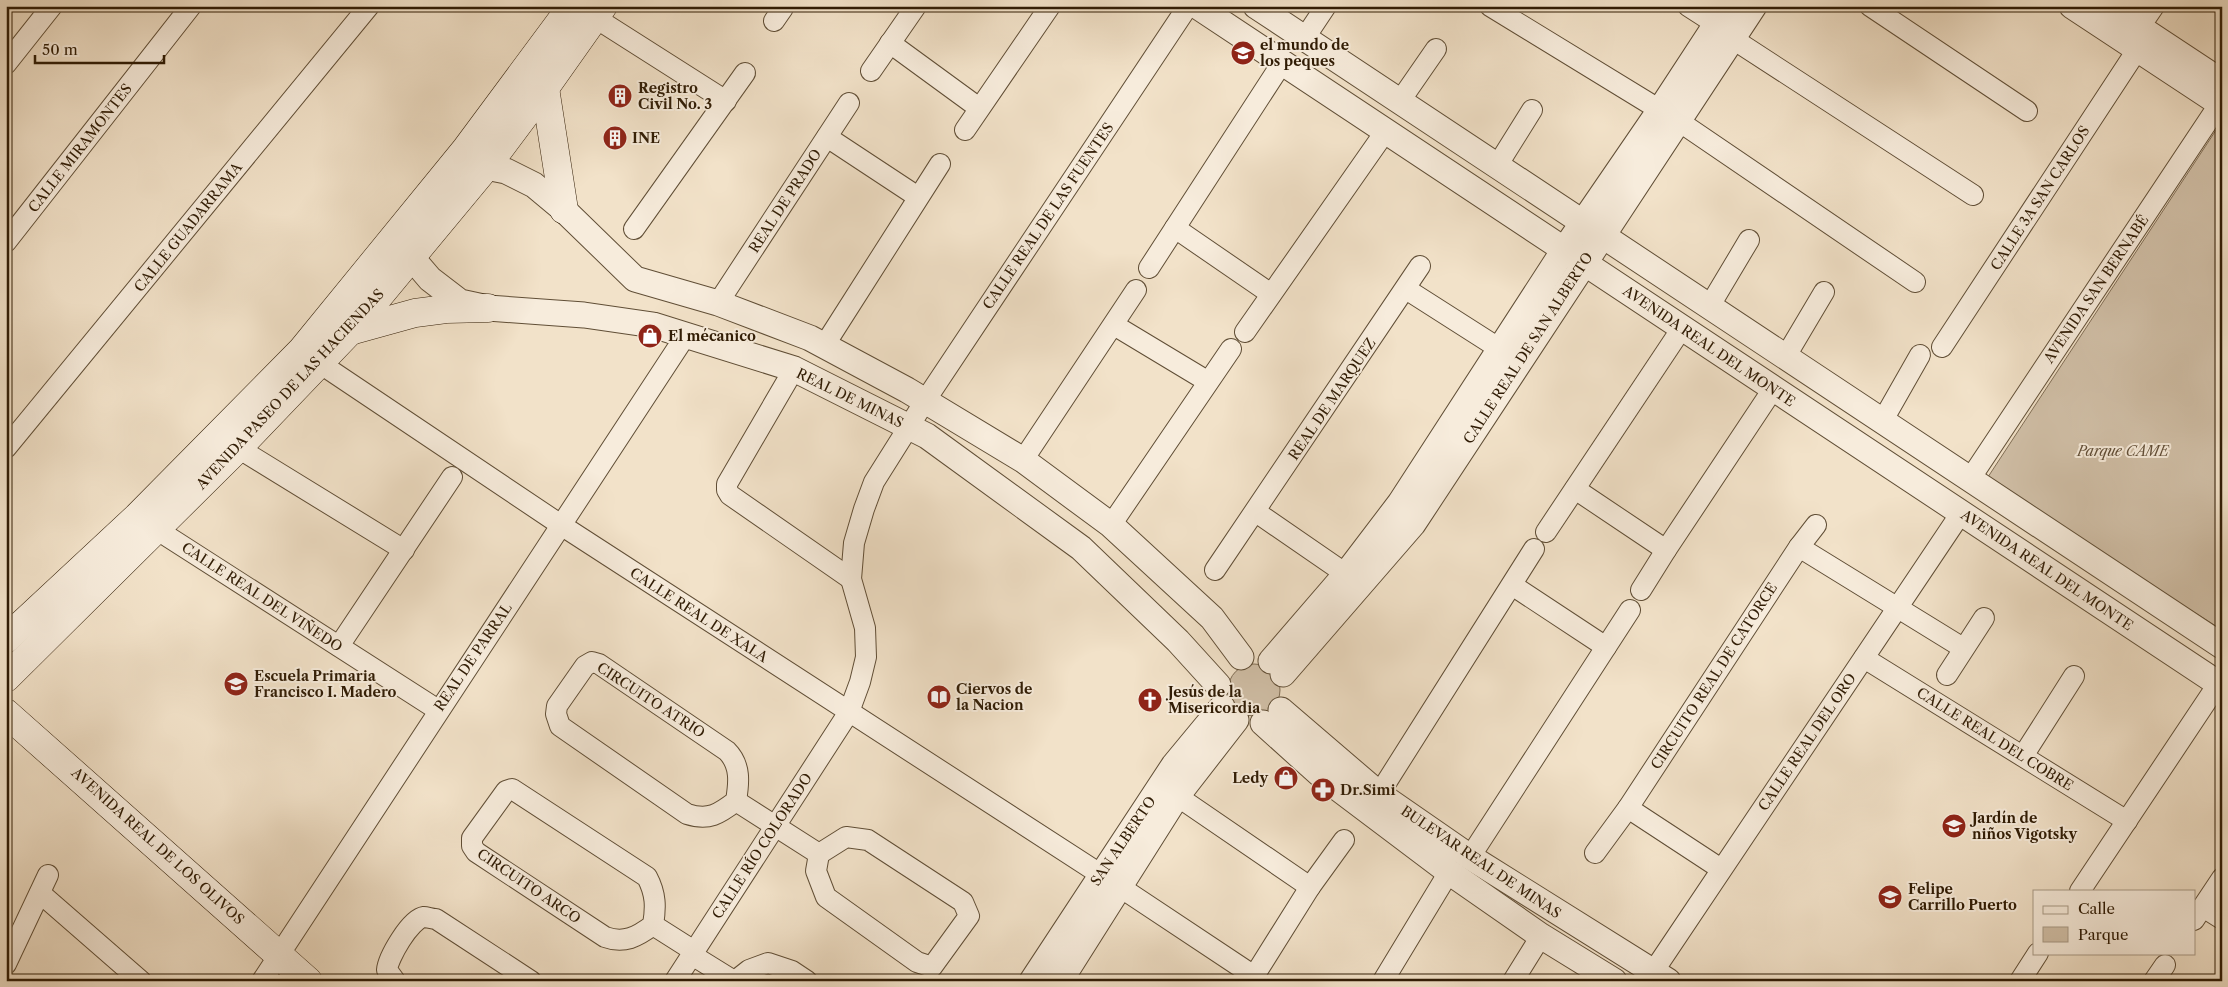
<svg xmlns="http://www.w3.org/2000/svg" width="2228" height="987" viewBox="0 0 2228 987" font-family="'Libre Caslon Text',serif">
<rect width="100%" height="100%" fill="#f2e2c9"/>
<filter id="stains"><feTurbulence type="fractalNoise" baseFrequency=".004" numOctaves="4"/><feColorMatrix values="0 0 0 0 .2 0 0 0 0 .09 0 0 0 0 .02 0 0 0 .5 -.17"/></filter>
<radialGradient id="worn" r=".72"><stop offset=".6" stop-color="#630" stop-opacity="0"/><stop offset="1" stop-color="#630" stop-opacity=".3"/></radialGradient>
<!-- green -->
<g fill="#d1c0a8" stroke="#806e56">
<polygon points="2222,121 2222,630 1986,480"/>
<circle cx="1254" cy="690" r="26"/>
</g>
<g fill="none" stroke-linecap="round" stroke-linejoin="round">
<defs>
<g id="minor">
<polyline points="1490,6 1660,110"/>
<polyline points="1688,6 1716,24"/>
<polyline points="1870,6 2027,111"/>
<polyline points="594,17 726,101"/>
<polyline points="774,21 783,8"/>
<polyline points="2139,28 2154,6"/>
<polyline points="1304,39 1326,6"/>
<polyline points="1733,39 1973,195"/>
<polyline points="890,43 979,108"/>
<polyline points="6,64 52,6"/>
<polyline points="871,71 916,6"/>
<polyline points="1400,101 1436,49"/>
<polyline points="1677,120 1915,282"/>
<polyline points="965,130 1050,6"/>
<polyline points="827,137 918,197"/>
<polyline points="1497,166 1532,110"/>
<polyline points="1175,228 1271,294"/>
<polyline points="634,229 745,73"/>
<polyline points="6,242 191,6"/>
<polyline points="1149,268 1282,63"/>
<polyline points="1406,289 1500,349"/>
<polyline points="718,303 849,103"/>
<polyline points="1709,307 1749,240"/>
<polyline points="1114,325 1207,381"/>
<polyline points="1245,332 1385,132"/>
<polyline points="824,346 940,164"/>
<polyline points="1942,347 2137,50"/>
<polyline points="309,356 561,525 1120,887 1254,976"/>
<polyline points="1786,356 1824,292"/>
<polyline points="794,369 727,484 727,490 730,495 851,579"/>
<polyline points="1883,420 1920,355"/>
<polyline points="6,448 369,6"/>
<polyline points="238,448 404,550"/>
<polyline points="1023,460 1136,290"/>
<polyline points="1970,479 2222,100"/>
<polyline points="1575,489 1666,550"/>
<polyline points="1256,512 1346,574"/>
<polyline points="145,522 438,710"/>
<polyline points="1111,525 1231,349"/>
<polyline points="1546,532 1682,328"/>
<polyline points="1799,547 1963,648"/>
<polyline points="1215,570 1420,266"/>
<polyline points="1512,585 1606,647"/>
<polyline points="1641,590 1666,550 1773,389"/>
<polyline points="339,646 452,477"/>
<polyline points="1864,658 2127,821"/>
<path d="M592 662 599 664 727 751C741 765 739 783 736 801 719 814 709 821 687 814L560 726 556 714 557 706 585 666Z"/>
<polyline points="1947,675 1984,618"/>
<polyline points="2023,756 2074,676"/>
<path d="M512 789 647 877C656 894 656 907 653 925 637 937 624 944 605 937L476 852 472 846V838L506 791Z"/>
<polyline points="1379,794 1534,549"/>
<polyline points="1177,796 1310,887"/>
<polyline points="736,801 819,854"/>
<polyline points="1628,808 1721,869"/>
<polygon points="846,837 868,840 963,902 969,916 932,967 917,962 826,897 816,871 819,854"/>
<polyline points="1595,853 1628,808 1799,547 1816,525"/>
<polyline points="1470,857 1630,610"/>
<polyline points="2080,891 2218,684"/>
<polyline points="40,893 141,981"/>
<polyline points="2203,907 2222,919"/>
<polyline points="2194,920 2222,878"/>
<polyline points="653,925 694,951"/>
<polyline points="692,955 734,981"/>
<polyline points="6,964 48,875"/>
<polyline points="262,981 686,335"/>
<path d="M395 981 387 970C388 958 410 919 424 917 427 917 432 919 436 919L531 981"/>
<polyline points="675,981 849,712 860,682 866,657 865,628 851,579 854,543 864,509 874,482 925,401 1188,6"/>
<polyline points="735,981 749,970 768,963 792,971 807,981"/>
<polyline points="1251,981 1310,887 1344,840"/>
<polyline points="1383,981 1449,872"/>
<polyline points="1513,981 1541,936"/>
<polyline points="1647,981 1961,513"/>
<polyline points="2020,981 2038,953"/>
<polyline points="2154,981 2165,965"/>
</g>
<g id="tertiary">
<polyline points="1197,6 2222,686"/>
<polyline points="1256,6 2222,646"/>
<polyline points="2072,6 2222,105"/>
<polyline points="2107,6 2222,82"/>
<polyline points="472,154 486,167 506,171 534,185 564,210 635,279 718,303 810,338 907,390 1023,460 1111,525 1212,618 1241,657"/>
<polyline points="396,243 412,258 430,279 460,302 488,308 584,315 653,325 794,369 927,436 1081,548 1178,641 1218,685"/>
<polyline points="1271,661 1346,574 1400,503 1564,250 1660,110 1728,6"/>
<polyline points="1283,674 1413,524 1754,6"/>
<polyline points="1281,710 1379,794 1470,857 1668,981"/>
<polyline points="1263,723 1323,777 1449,872 1541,936 1614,981"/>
<polyline points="1032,981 1174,765 1222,707"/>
<polyline points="1060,981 1177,796 1236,720"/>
</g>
<g id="secondary">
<polyline points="545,88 564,210"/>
<polyline points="350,331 415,313 446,309 488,308"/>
<polyline points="6,639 137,517 302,350 466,149 572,6"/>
<polyline points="6,678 238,448 350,331 486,167 545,88 603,6"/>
<polyline points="6,713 308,981"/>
</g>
</defs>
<!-- minor casing -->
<use href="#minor" stroke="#604e36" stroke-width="22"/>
<!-- tertiary casing -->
<use href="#tertiary" stroke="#604e36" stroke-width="27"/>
<!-- secondary casing -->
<use href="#secondary" stroke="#301c05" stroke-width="29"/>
<!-- minor -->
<use href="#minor" stroke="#f7ecdc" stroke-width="20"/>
<!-- tertiary -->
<use href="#tertiary" stroke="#f7ecdc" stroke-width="25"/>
<!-- secondary -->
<use href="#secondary" stroke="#f7ecdc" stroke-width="28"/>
</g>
<!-- icons -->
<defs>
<symbol id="school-disc" viewBox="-11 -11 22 22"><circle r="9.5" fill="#8f2418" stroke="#f7ecdc"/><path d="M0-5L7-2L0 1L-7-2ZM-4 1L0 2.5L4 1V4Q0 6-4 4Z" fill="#fff"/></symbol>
<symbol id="building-disc" viewBox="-11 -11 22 22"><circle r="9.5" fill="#8f2418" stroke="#f7ecdc"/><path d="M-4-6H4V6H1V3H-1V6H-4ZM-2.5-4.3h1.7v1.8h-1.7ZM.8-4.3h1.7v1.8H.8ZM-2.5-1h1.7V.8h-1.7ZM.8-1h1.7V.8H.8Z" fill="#fff"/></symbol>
<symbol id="shop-disc" viewBox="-11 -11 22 22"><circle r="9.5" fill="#8f2418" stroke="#f7ecdc"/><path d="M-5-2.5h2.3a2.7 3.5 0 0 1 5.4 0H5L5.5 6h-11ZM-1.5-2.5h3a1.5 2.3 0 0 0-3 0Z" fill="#fff"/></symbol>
<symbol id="library-disc" viewBox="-11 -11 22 22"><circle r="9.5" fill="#8f2418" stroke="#f7ecdc"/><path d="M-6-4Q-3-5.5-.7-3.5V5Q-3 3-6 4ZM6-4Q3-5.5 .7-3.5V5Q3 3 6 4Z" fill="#fff"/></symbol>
<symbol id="church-disc" viewBox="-11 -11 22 22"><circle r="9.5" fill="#8f2418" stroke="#f7ecdc"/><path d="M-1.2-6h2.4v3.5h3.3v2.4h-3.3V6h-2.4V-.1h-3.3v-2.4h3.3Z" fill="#fff"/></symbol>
<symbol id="pharmacy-disc" viewBox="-11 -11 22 22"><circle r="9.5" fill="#8f2418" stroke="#f7ecdc"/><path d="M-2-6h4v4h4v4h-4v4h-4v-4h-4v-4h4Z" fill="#fff"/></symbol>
</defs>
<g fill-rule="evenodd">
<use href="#school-disc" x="1229" y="39" width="28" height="28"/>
<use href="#building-disc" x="606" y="82" width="28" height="28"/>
<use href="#building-disc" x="601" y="124" width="28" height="28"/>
<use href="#shop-disc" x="636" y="322" width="28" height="28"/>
<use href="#school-disc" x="222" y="670" width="28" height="28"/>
<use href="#library-disc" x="925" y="683" width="28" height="28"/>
<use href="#church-disc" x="1136" y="686" width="28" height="28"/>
<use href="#shop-disc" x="1272" y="764" width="28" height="28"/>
<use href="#pharmacy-disc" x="1309" y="776" width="28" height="28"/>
<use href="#school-disc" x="1940" y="812" width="28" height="28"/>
<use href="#school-disc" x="1876" y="883" width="28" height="28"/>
</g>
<g text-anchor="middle" stroke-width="4" stroke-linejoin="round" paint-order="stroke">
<!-- poi labels -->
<g font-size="14" font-weight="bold" fill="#301c05" stroke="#f7ecdc" text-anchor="start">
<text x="1260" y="50">el mundo de<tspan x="1260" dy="16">los peques</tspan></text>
<text x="638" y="93">Registro<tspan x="638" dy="16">Civil No. 3</tspan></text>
<text x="632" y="143">INE</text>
<text x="668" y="341">El mécanico</text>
<text x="254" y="681">Escuela Primaria<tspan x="254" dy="16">Francisco I. Madero</tspan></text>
<text x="956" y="694">Ciervos de<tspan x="956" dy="16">la Nacion</tspan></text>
<text x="1168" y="697">Jesús de la<tspan x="1168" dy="16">Misericordia</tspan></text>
<text x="1268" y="783" text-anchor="end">Ledy</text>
<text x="1340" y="795">Dr.Simi</text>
<text x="1972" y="823">Jardín de<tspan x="1972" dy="16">niños Vigotsky</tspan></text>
<text x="1908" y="894">Felipe<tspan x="1908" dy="16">Carrillo Puerto</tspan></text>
</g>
<!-- street labels -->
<g font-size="14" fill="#301c05" stroke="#f7ecdc">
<text transform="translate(80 148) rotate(-52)" y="5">CALLE MIRAMONTES</text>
<text transform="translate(2040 198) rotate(-57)" y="5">CALLE 3A SAN CARLOS</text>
<text transform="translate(785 201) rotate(-57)" y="5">REAL DE PRADO</text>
<text transform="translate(1048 216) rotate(-56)" y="5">CALLE REAL DE LAS FUENTES</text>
<text transform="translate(188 227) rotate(-51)" y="5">CALLE GUADARRAMA</text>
<text transform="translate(2096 289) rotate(-56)" y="5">AVENIDA SAN BERNABÉ</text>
<text transform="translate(1709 346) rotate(34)" y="5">AVENIDA REAL DEL MONTE</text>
<text transform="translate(1528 348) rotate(-57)" y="5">CALLE REAL DE SAN ALBERTO</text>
<text transform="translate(290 389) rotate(-47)" y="5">AVENIDA PASEO DE LAS HACIENDAS</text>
<text transform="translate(850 398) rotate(26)" y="5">REAL DE MINAS</text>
<text transform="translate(1332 399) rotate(-56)" y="5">REAL DE MARQUEZ</text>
<text transform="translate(2047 570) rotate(34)" y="5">AVENIDA REAL DEL MONTE</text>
<text transform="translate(262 597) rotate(33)" y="5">CALLE REAL DEL VIÑEDO</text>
<text transform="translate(699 615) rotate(33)" y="5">CALLE REAL DE XALA</text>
<text transform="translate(473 657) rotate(-56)" y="5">REAL DE PARRAL</text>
<text transform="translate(1714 676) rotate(-57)" y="5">CIRCUITO REAL DE CATORCE</text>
<text transform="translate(651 700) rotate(33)" y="5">CIRCUITO ATRIO</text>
<text transform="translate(1995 739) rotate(32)" y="5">CALLE REAL DEL COBRE</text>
<text transform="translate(1807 742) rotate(-56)" y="5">CALLE REAL DEL ORO</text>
<text transform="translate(1123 841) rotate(-56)" y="5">SAN ALBERTO</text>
<text transform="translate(158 846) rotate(42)" y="5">AVENIDA REAL DE LOS OLIVOS</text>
<text transform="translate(762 846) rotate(-57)" y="5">CALLE RÍO COLORADO</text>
<text transform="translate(1481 862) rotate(34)" y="5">BULEVAR REAL DE MINAS</text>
<text transform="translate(529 886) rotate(34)" y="5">CIRCUITO ARCO</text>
</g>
<!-- park labels -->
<g font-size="14" font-style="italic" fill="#604d36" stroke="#f7ecdc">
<text x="2123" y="456">Parque CAME</text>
</g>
</g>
<!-- margin -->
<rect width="2228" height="987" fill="none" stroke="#f2e2c9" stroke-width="25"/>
<rect x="8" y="8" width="2213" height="972" fill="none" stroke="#301c05" stroke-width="2.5"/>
<rect x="12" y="12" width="2203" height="962" fill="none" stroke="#301c05"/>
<!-- legend -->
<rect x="2033" y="890" width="162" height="65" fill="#f7ecdc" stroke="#a79986"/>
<rect x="2043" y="906" width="25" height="8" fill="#f7ecdc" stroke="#a79986"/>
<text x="2078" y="914" font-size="15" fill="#301c05">Calle</text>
<rect x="2043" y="927" width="25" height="15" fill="#d1c0a8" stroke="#a79986"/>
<text x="2078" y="940" font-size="15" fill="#301c05">Parque</text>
<!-- scale -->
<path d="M35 55v8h129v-8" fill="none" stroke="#301c05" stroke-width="2.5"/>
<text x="42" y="55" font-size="15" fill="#301c05" stroke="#f7ecdc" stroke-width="4" paint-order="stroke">50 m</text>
<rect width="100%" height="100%" filter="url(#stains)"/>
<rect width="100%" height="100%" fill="url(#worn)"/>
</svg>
